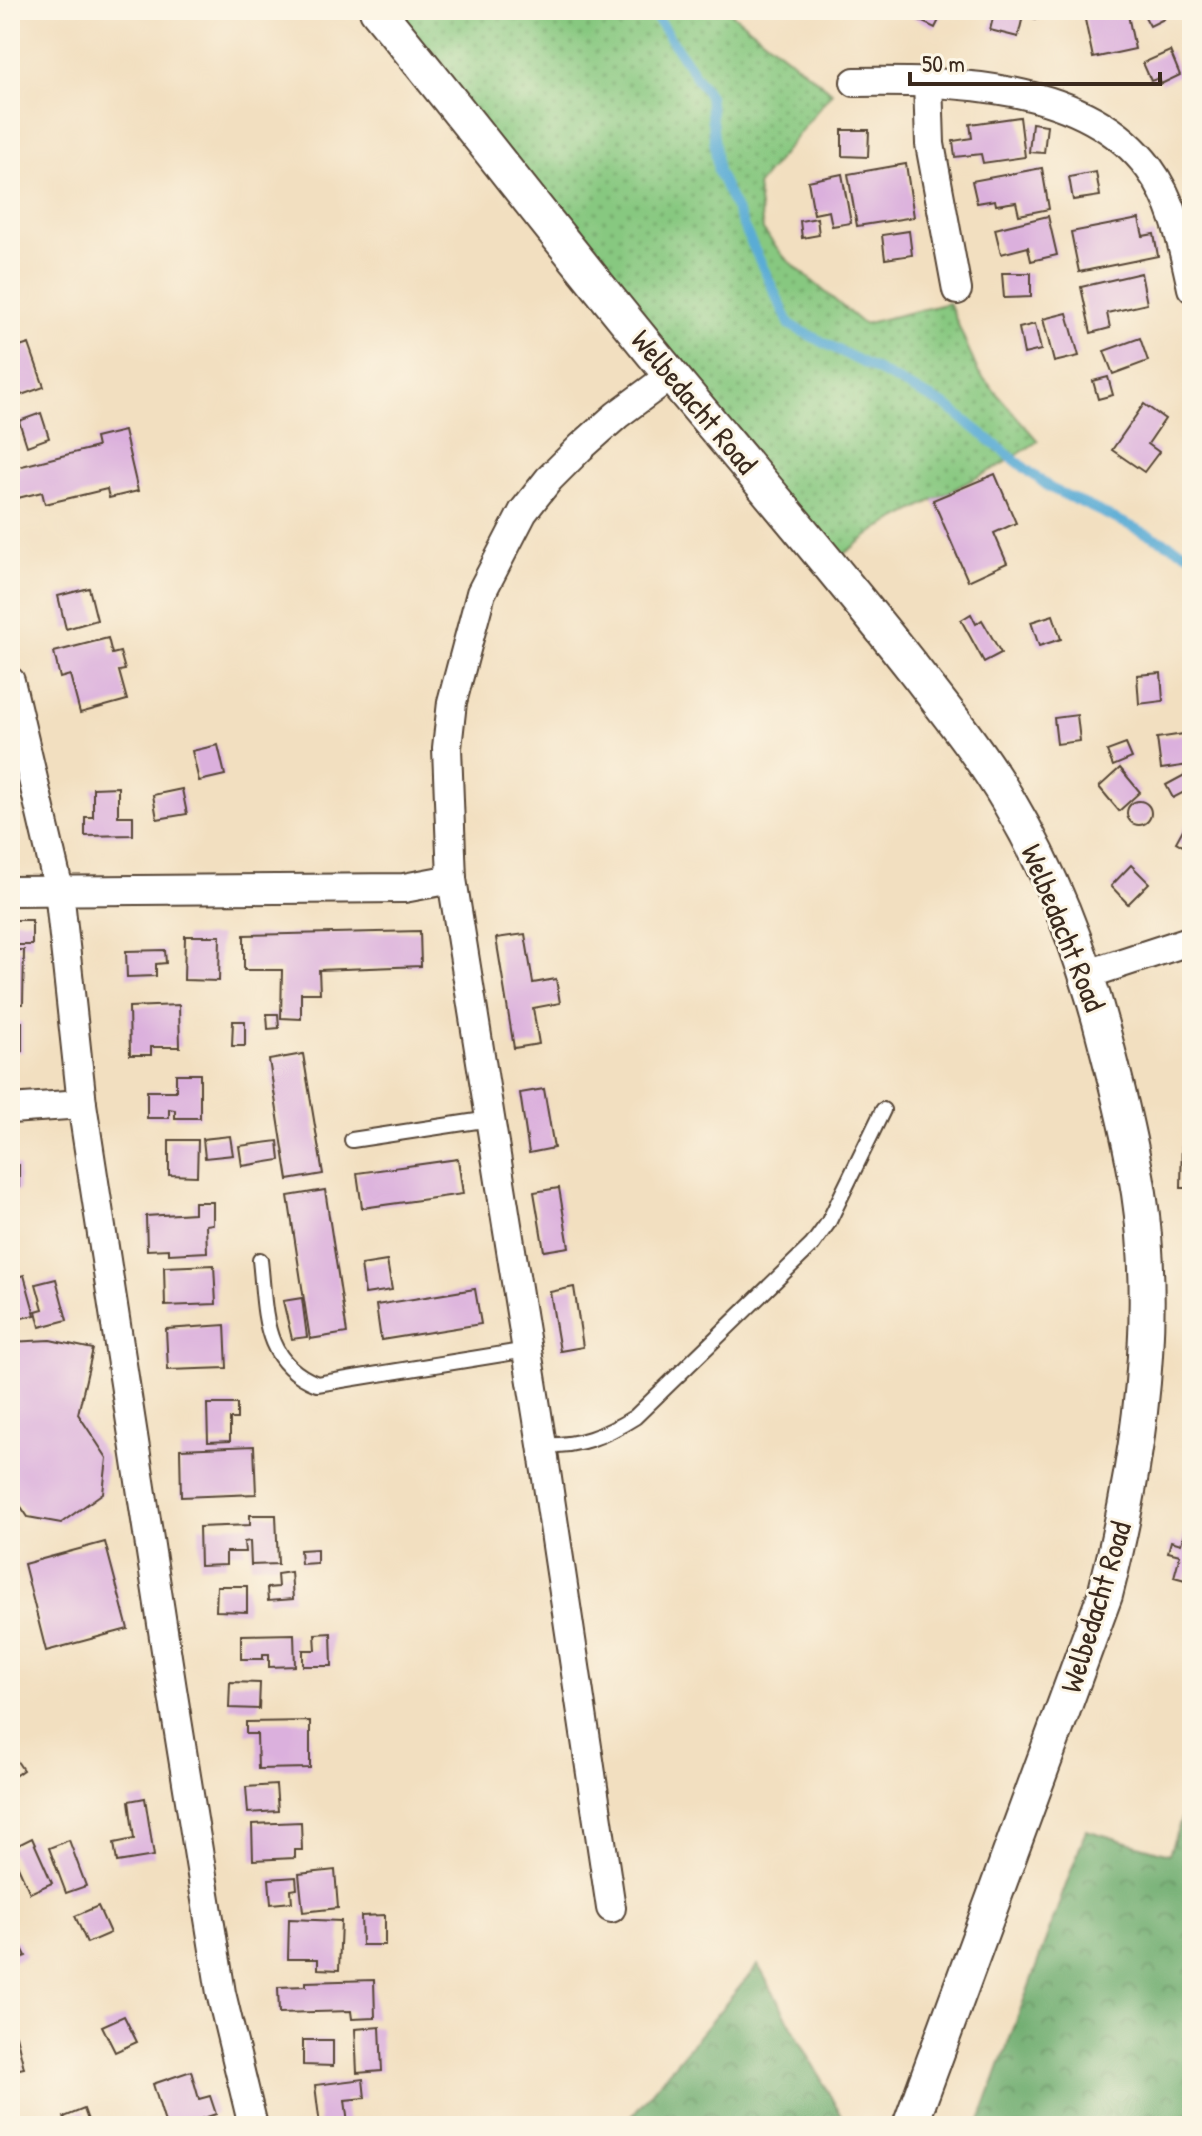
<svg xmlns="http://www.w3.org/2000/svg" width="1202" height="2136" viewBox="0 0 1202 2136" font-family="'Patrick Hand',sans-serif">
<defs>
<pattern id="grass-dots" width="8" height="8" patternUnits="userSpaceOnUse" patternTransform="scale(2)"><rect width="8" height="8" fill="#87c880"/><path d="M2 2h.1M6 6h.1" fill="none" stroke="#70a368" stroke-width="1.8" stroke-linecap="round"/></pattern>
<pattern id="forest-crowns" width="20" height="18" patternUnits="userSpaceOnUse" patternTransform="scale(2)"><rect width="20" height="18" fill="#6dac6e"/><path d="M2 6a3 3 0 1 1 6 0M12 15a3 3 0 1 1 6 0" fill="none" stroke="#5b8c5a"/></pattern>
</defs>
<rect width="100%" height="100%" fill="#fcf5e5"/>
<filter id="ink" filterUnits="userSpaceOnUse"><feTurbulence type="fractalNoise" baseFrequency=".0125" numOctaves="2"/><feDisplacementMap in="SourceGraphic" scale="16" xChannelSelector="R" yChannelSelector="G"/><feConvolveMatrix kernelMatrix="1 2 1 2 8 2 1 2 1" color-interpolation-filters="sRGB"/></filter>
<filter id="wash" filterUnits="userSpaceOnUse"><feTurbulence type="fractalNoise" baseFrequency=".006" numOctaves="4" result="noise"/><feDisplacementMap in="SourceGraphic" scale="32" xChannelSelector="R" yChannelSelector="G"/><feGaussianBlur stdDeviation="1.8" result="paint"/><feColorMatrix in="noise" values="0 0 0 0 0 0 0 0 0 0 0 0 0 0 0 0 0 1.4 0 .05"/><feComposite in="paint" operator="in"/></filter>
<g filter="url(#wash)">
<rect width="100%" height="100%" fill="#f2dfc0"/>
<!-- grass -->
<polygon fill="url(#grass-dots)" stroke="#61794f" stroke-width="2" points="386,10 727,10 832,92 757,186 763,230 785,258 863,324 949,303 978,372 1038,441 1005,463 879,528 833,562"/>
<!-- forest -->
<g fill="url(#forest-crowns)" stroke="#546b46" stroke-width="2">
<polygon points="1192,1787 1192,2126 978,2126 1086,1830 1169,1854"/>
<polygon points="758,1965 847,2126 623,2126"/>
</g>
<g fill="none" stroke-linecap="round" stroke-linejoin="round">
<!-- stream -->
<polyline stroke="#5aacd5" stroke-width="10" points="646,10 658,20 709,96 718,172 790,325 948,407 1050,488 1188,553"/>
</g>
<g id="blocks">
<!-- building -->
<g fill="#dbb0dd">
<polygon points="911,10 944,10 935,28 908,15"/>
<polygon points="995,10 1041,10 1038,19 1023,16 1018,37 990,30"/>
<polygon points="1083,10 1144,10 1128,15 1135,49 1093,58"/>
<polygon points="1159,10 1164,19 1150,26 1144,15"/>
<polygon points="1170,51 1180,75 1161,84 1159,78 1151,81 1143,63"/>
<polygon points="1020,117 1025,157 983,163 981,154 955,157 953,141 972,138 970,124"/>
<polygon points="1032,123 1047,125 1044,153 1029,152"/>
<polygon points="842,130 869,130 868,157 842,156"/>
<polygon points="906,164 914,217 857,226 848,174"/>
<polygon points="1042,168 1049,209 1019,215 1016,202 996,205 995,200 977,203 972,181"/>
<polygon points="1096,172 1100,196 1073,200 1069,177"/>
<polygon points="842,174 851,223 832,226 829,211 814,214 808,181"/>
<polygon points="1048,216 1057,255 1031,261 1028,247 1001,254 995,229"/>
<polygon points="817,218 819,235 802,238 800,221"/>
<polygon points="1139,219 1143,236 1154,234 1158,256 1079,272 1071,232"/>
<polygon points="909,231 912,255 885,259 882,235"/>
<polygon points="1002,273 1031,273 1031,297 1004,298"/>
<polygon points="1141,273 1147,304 1107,313 1110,328 1091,333 1081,287"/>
<polygon points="1067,313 1079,356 1054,362 1043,319"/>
<polygon points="1035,324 1041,350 1024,354 1019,328"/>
<polygon points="1140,338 1148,361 1113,374 1104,351"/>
<polygon points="29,344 44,387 10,399 10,350"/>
<polygon points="1108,377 1113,395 1098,399 1093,381"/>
<polygon points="1144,404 1165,419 1148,444 1159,452 1144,472 1112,450"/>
<polygon points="41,413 49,438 27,446 19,421"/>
<polygon points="124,431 138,491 109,498 107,489 45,504 42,492 10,500 10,469 97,447 95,438"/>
<polygon points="995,474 1016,523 994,533 1007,563 968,581 933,500"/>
<polygon points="89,588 97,620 66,629 58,596"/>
<polygon points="971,614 976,624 982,620 1001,653 984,662 961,620"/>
<polygon points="1053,615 1061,639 1039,646 1031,622"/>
<polygon points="108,638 112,654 120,652 125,670 119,671 127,700 80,713 70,675 60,678 54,652"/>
<polygon points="1161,673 1163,701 1139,704 1137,675"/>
<polygon points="1077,715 1080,741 1057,744 1054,718"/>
<polygon points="1184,734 1189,765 1161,769 1157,738"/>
<polygon points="1126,744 1132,758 1113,766 1107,751"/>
<polygon points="218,745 225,775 199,781 192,751"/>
<polygon points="1120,768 1140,792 1119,811 1099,787"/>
<polygon points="1192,771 1192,788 1173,798 1166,785"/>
<polygon points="118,787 118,816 133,816 133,835 85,836 85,817 93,817 93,788"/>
<polygon points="182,789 187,814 157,819 153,795"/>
<circle cx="1139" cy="813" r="12"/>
<polygon points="1192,813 1192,851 1176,842"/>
<polygon points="1131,865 1149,883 1128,904 1111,886"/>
<rect x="10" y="920" width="22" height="25"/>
<polygon points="420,931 421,966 319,970 320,993 301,993 301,1019 281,1018 282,970 244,970 244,935"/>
<polygon points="525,934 533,983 556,979 560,1003 533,1008 539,1044 514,1048 496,938"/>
<polygon points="185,936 220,936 219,981 184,980"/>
<polygon points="10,950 24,950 23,1004 10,1003"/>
<polygon points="165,950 166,963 156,964 156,976 127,977 126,951"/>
<polygon points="179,1005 180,1047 151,1047 151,1055 130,1055 129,1007"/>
<polygon points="267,1014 278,1014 279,1028 268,1029"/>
<polygon points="233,1021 245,1021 245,1046 232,1046"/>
<rect x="10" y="1022" width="12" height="30"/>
<polygon points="303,1054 323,1174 288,1180 269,1060"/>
<polygon points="176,1074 200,1074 200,1118 175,1118 175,1110 169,1109 169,1118 147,1118 147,1091 176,1091"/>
<polygon points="544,1089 554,1148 529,1153 520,1093"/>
<polygon points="230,1136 233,1155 205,1158 203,1139"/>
<polygon points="169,1140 198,1140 197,1176 169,1175"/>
<polygon points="1182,1140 1192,1140 1192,1188 1181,1188"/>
<polygon points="278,1141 280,1160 242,1166 239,1146"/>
<polygon points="10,1143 13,1143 13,1165 19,1165 19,1191 15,1191 15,1210 10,1210"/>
<polygon points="458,1159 463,1194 362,1208 357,1173"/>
<polygon points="559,1188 569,1247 544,1251 534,1192"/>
<polygon points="325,1190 347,1333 310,1339 288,1196"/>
<polygon points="194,1202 213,1202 213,1224 206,1225 207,1252 169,1254 169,1249 147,1250 146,1216 194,1213"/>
<polygon points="387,1261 392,1290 365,1294 361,1265"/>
<polygon points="214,1265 216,1304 165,1306 164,1267"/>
<polygon points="24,1275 35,1315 17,1319 10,1291 10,1279"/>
<polygon points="56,1279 67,1320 40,1327 36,1311 43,1309 36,1284"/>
<polygon points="574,1287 583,1347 560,1351 550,1292"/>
<polygon points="475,1289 481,1324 381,1340 376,1305"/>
<polygon points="302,1298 307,1337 292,1339 283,1301"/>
<polygon points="225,1325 227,1368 168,1370 166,1329"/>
<polygon points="50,1340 93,1349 78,1414 107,1458 103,1493 61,1523 28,1517 15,1498 10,1502 10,1342"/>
<polygon points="207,1404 237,1404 237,1419 230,1419 230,1441 208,1442"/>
<polygon points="254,1446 256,1494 181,1497 180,1449"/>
<polygon points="250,1515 276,1515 278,1564 251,1565 250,1541 244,1542 245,1552 226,1552 226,1565 200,1566 199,1527 250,1525"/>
<polygon points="1187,1524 1192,1525 1192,1574 1187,1573 1185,1580 1174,1577 1180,1555 1168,1552 1171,1541 1181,1544"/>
<polygon points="105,1542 128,1629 46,1651 24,1564"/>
<polygon points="317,1549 317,1563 301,1564 300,1550"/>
<polygon points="291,1572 293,1599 268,1601 267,1588 278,1587 277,1574"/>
<polygon points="217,1586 247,1586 247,1612 216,1611"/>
<polygon points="331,1633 332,1666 303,1666 303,1650 316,1650 315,1634"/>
<polygon points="294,1634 295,1666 269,1667 269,1654 263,1654 263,1659 241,1659 241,1635"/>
<polygon points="230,1682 260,1683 259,1709 229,1708"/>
<polygon points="310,1721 310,1768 258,1769 257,1734 246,1734 246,1722"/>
<polygon points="10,1751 23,1770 10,1779"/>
<polygon points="276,1785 278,1811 248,1813 246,1787"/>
<polygon points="145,1798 154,1856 117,1862 114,1843 134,1839 129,1801"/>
<polygon points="301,1822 302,1850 295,1850 295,1858 253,1860 252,1824"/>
<polygon points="32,1838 52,1883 30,1893 10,1849"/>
<polygon points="69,1840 86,1886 66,1893 49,1848"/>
<polygon points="335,1870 338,1908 303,1912 299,1874"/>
<polygon points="296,1877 297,1889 291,1890 292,1902 271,1904 269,1879"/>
<polygon points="98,1906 110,1933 87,1943 75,1916"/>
<polygon points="385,1915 385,1945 362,1945 361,1916"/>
<polygon points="289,1919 341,1921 339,1970 318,1969 318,1959 288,1959"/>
<polygon points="18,1940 26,1956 11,1962 10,1943"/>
<polygon points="374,1980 375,2018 352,2019 351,2011 279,2013 278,1987 306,1986 306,1982"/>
<polygon points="124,2016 137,2042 115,2052 102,2026"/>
<polygon points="380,2027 382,2071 357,2073 355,2029"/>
<polygon points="16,2035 24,2068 10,2071 10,2037"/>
<polygon points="303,2040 333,2040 333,2066 303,2065"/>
<polygon points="191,2071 199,2099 210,2096 216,2114 180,2126 166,2126 153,2084"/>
<polygon points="363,2079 365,2098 345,2100 348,2124 320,2126 315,2085"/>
<polygon points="84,2109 90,2126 67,2126 64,2117"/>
</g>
</g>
</g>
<g filter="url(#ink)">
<use href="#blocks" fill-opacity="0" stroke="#564536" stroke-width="2"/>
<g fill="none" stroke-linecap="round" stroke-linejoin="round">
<defs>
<g id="service">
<polyline points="352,1140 490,1119"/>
<path d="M260 1260C266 1312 261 1362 317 1384L527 1350"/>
<path d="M542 1445C578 1447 605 1436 635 1417L812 1245 828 1223 883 1110"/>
</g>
<g id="minor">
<polyline points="928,81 930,144 957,290"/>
<path d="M855 82C951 81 1085 82 1149 168 1175 203 1183 247 1192 288"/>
<polyline points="10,681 59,890 82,1104 172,1689 221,1993 253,2126"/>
<polyline points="10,891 404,888 452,879"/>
<polyline points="1088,974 1192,940"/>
<polyline points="10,1109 82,1104"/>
<polyline points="611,1908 542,1445 452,879 447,748 452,702 481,593 523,512 549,479 581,447 617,415 671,375"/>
</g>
<path id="tertiary" d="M377 10C484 140 586 275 695 404 768 491 842 578 912 667 946 711 981 754 1009 802 1053 876 1084 957 1105 1040 1118 1090 1131 1142 1139 1193 1159 1326 1138 1467 1105 1595L910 2126"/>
</defs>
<!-- service casing -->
<use href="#service" stroke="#564536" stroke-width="18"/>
<!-- minor casing -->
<use href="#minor" stroke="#564536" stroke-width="32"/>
<!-- tertiary casing -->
<use href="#tertiary" stroke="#564536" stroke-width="38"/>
<!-- service -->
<use href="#service" stroke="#fff" stroke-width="14"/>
<!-- minor -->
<use href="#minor" stroke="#fff" stroke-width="28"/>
<!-- tertiary -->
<use href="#tertiary" stroke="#fff" stroke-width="34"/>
</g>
</g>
<g text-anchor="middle" stroke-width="6" stroke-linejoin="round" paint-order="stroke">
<!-- street labels -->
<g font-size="30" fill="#3b2a1e" stroke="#fcf5e5">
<text transform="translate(694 402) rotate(50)" y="10">Welbedacht Road</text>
<text transform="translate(1063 928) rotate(68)" y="10">Welbedacht Road</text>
<text transform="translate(1096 1607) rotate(-73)" y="10">Welbedacht Road</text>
</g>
</g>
<!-- margin -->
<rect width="1202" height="2136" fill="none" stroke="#fcf5e5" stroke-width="40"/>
<!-- scale -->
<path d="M910 72v12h250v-12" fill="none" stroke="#3b2a1e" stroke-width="4"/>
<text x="922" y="72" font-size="24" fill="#3b2a1e" stroke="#fcf5e5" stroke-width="6" paint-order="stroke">50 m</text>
</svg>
